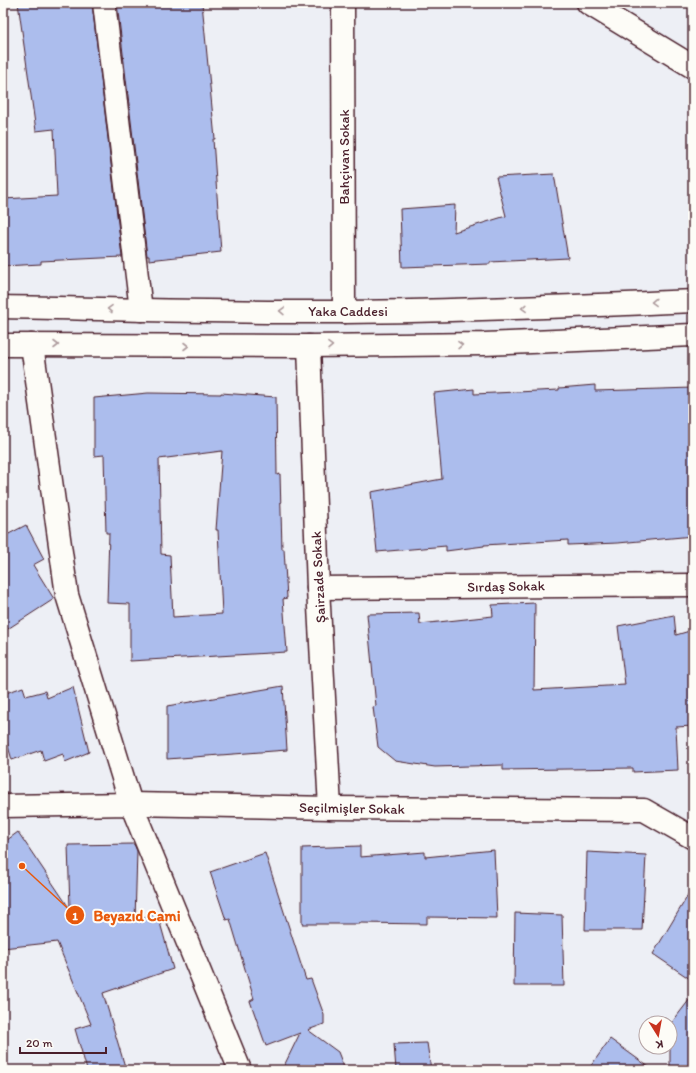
<svg xmlns="http://www.w3.org/2000/svg" width="696" height="1073" viewBox="0 0 696 1073" font-family="Itim,sans-serif">
<rect width="100%" height="100%" fill="#edeff5"/>
<filter id="ink" filterUnits="userSpaceOnUse"><feTurbulence type="fractalNoise" baseFrequency=".025" numOctaves="2"/><feDisplacementMap in="SourceGraphic" scale="8" xChannelSelector="R" yChannelSelector="G"/><feConvolveMatrix kernelMatrix="1 2 1 2 8 2 1 2 1" color-interpolation-filters="sRGB"/></filter>
<g filter="url(#ink)">
<!-- building -->
<g fill="#acbded" stroke="#4a1f2b" fill-rule="evenodd">
<polygon points="18,3 92,3 122,257 41,261 41,264 3,266 3,199 57,196 54,129 36,131"/>
<polygon points="117,3 202,3 215,139 213,139 221,252 149,260 149,256 147,256"/>
<polygon points="554,174 568,258 490,262 490,264 402,267 400,209 455,205 454,232 506,216 496,177"/>
<polygon points="595,385 595,391 693,388 693,536 618,543 568,545 568,540 484,545 484,546 446,551 446,546 377,552 371,492 442,479 434,393 474,389 474,394 559,390 559,388"/>
<path d="M148 393 221 394V393L276 397 277 475 280 474 282 549H284L287 598 283 599 287 652 130 661V604L107 603 109 533H106L104 455 94 456V398ZM222 451 216 530H218L222 614 173 617 170 555 161 554 159 459Z"/>
<polygon points="26,525 44,559 33,565 54,599 3,632 3,537"/>
<polygon points="535,603 534,690 625,685 618,626 674,615 676,635 693,630 693,726 676,727 678,770 633,772 633,768 503,770 503,765 435,767 395,761 378,747 373,707 376,706 367,614 419,613 420,624 493,616 492,605"/>
<polygon points="283,686 287,750 167,759 167,706"/>
<polygon points="23,687 26,696 45,691 47,698 73,687 89,752 65,762 63,754 44,761 41,750 12,760 3,729 3,694"/>
<polygon points="18,832 70,909 68,845 134,844 137,851 135,921 157,912 173,969 103,993 126,1070 87,1070 75,1029 91,1024 57,942 3,948 3,843"/>
<polygon points="360,846 360,857 425,852 425,857 494,850 497,918 427,917 427,924 360,923 360,924 302,924 302,848"/>
<polygon points="587,852 646,855 642,930 585,930"/>
<polygon points="265,853 305,977 306,980 311,979 324,1015 324,1024 308,1030 338,1052 345,1070 282,1070 300,1033 266,1046 250,1001 254,999 230,919 226,920 210,872"/>
<polygon points="693,887 693,981 653,954"/>
<polygon points="515,913 562,915 564,986 514,986"/>
<polygon points="693,995 693,1070 670,1070 670,1025"/>
<polygon points="610,1039 653,1070 588,1070"/>
<polygon points="427,1043 431,1070 396,1070 394,1044"/>
</g>
<g fill="none" stroke-linecap="round" stroke-linejoin="round">
<defs>
<g id="minor">
<polyline points="104,3 141,310"/>
<polyline points="343,3 344,312"/>
<polyline points="588,3 693,67"/>
<path d="M3 307C117 309 232 313 346 312 462 311 577 306 693 301"/>
<polyline points="3,345 309,346 484,344 693,335"/>
<polyline points="32,345 67,595 131,804 240,1070"/>
<polyline points="309,346 318,588 330,808"/>
<polyline points="318,588 693,585"/>
<polyline points="3,806 131,804 330,808 644,810 693,838"/>
</g>
</defs>
<!-- minor casing -->
<use href="#minor" stroke="#4a1f2b" stroke-width="25"/>
<!-- minor -->
<use href="#minor" stroke="#fdfcf7" stroke-width="22"/>
</g>
<!-- one-way arrows -->
<defs><path id="oneway-chevron" d="M-2-3.5L2.5 0L-2 3.5" fill="none" stroke-width="1.6" stroke-linecap="round" stroke-linejoin="round"/></defs>
<g stroke="#ac999b">
<use href="#oneway-chevron" transform="translate(654 302) rotate(178)"/>
<use href="#oneway-chevron" transform="translate(524 308) rotate(178)"/>
<use href="#oneway-chevron" transform="translate(110 309) rotate(-179)"/>
<use href="#oneway-chevron" transform="translate(282 311) rotate(-179)"/>
<use href="#oneway-chevron" transform="translate(56 345)"/>
<use href="#oneway-chevron" transform="translate(460 345) rotate(-1)"/>
<use href="#oneway-chevron" transform="translate(186 346)"/>
<use href="#oneway-chevron" transform="translate(330 346) rotate(-1)"/>
</g>
</g>
<g text-anchor="middle" stroke-width="4" stroke-linejoin="round" paint-order="stroke">
<!-- street labels -->
<g font-size="14" fill="#4a1f2b" stroke="#fdfcf7">
<text transform="translate(344 157) rotate(-90)" y="5">Bahçivan Sokak</text>
<text x="348" y="316">Yaka Caddesi</text>
<text transform="translate(318 577) rotate(-93)" y="5">Şairzade Sokak</text>
<text transform="translate(506 586) rotate(-1)" y="5">Sırdaş Sokak</text>
<text transform="translate(352 808) rotate(1)" y="5">Seçilmişler Sokak</text>
</g>
</g>
<!-- callouts -->
<path fill="none" stroke="#e8590c" stroke-width="1.5" d="M22 866L75 915"/>
<g fill="#e8590c" stroke="#fdfcf7" stroke-width="1.5">
<circle cx="22" cy="866" r="4"/>
<circle cx="75" cy="915" r="10"/>
</g>
<g font-size="12" text-anchor="middle" font-weight="bold" fill="#fff">
<text x="75" y="920">1</text>
</g>
<g font-size="15" text-anchor="middle" font-weight="bold" fill="#e8590c" stroke="#fdfcf7" stroke-width="4" stroke-linejoin="round" paint-order="stroke">
<text x="137" y="921">Beyazıd Cami</text>
</g>
<!-- margin -->
<rect width="696" height="1073" fill="none" stroke="#fdfcf7" stroke-width="16"/>
<rect x="8" y="8" width="680" height="1057" fill="none" stroke="#4a1f2b" stroke-width="1.5" filter="url(#ink)"/>
<!-- north arrow -->
<g transform="translate(658 1035) rotate(169)"><circle r="19" fill="#fdfcf7" stroke="#b5a4a5"/>
<path d="M0-3L7 15L0 10L-7 15Z" fill="#c8321e"/>
<text y="-6" font-size="11" font-weight="bold" text-anchor="middle" fill="#4a1f2b">K</text>
</g>
<!-- scale -->
<path d="M20 1047v6h86v-6" fill="none" stroke="#4a1f2b" stroke-width="2"/>
<text x="26" y="1047" font-size="12" fill="#4a1f2b" stroke="#fdfcf7" stroke-width="3" paint-order="stroke">20 m</text>
</svg>
